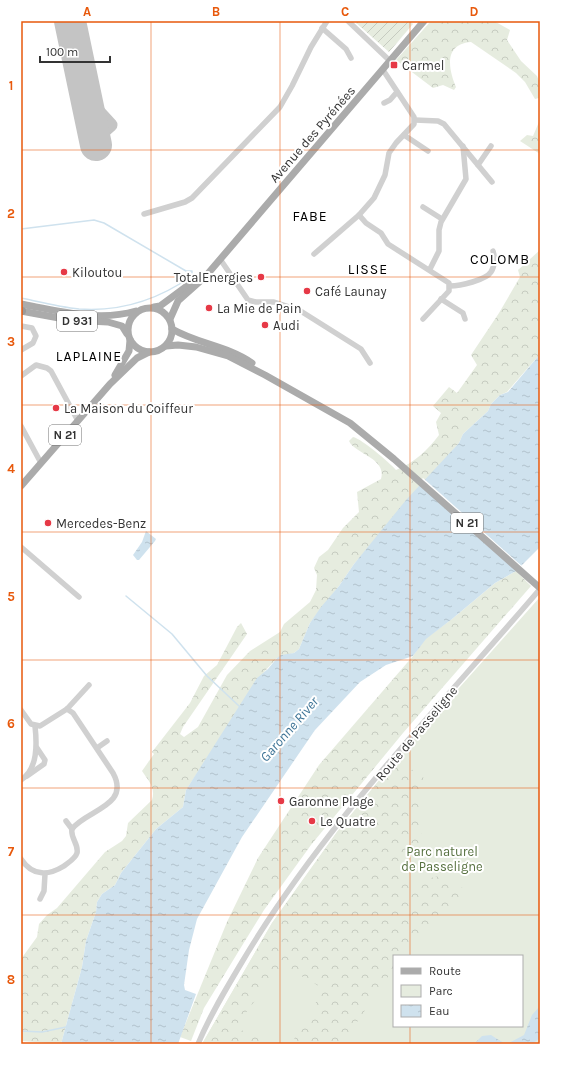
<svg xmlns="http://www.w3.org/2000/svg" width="561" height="1065" viewBox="0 0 561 1065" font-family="Karla,sans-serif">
<defs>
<pattern id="forest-crowns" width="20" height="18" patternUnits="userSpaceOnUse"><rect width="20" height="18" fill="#e6ecdf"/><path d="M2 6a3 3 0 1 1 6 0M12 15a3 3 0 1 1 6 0" fill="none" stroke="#c6cbc0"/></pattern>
<pattern id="garden-furrows" width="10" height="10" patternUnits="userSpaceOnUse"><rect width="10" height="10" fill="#e6ecdf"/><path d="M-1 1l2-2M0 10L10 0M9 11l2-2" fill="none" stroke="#c6cbc0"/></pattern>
<pattern id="water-ripples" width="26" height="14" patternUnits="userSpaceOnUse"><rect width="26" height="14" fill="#cfe2ee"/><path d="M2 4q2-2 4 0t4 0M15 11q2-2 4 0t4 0" fill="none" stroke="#b2c2cd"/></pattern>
</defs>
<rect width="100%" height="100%" fill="#fff"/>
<!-- green -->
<path fill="#e6ecdf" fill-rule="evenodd" d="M540 597V1044H202L272 923 337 832 402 752ZM394 956H522V1026H394Z"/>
<!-- forest -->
<g fill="url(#forest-crowns)">
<path d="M431 21H494L510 30 507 40 521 61 537 76 539 81V98L535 99 525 82 516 73 471 42C444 44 448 68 456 87L454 90 443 85 433 88 396 60Z"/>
<polygon points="539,122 540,122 540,154 520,141 527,135 533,136"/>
<path d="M540 250V354L507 392 500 395 491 404 488 411 463 434 459 443 354 564 339 586 310 623 299 649 294 653 277 658 265 671 186 790 183 807 156 829 121 873 115 885 102 894 97 902 96 912 86 941 82 967 61 1044 21 1041V959L37 937 39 924 47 915 57 908 105 852 122 841 126 836 128 823 152 800C156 788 148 780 142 771L154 754 152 752 190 703 204 676 217 665 237 627 241 623 247 634 183 727 180 734 184 737 198 727 227 675 250 651 280 632 284 624 310 602 316 590 317 575 314 568 319 557 328 550 343 528 359 512 357 492 381 479C387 458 355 454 349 441L353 437C362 439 389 462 396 470 414 463 428 450 439 435L436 422 441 413 433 406 449 387 457 393 477 365 471 355 499 313 520 277 518 270Z"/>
<polygon points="516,571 531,586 403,733 311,845 264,910 240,949 204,1008 191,1041 180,1037 227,922 258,858 319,765 413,656 425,639 452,619 495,583"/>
<path d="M401 762 431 783 419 798 422 825 420 847C402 858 406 865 406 884L443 875 467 891C448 915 419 931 402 956H394V968L342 1044H291L324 989 282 965 235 1027 270 1044H202L272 923 337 832 391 766Z"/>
</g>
<!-- garden -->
<polygon fill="url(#garden-furrows)" points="354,21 410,21 413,24 389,52"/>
<!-- water -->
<g fill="url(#water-ripples)">
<polygon points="540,354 540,547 516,571 495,583 452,619 426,639 413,656 386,665 360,682 315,730 242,837 197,919 189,950 184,985 185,990 196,994 178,1044 61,1044 82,967 86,941 96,912 97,902 102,894 115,885 121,873 156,829 183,807 186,790 257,678 268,669 277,658 281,655 294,653 299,649 310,623 321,607 339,586 354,564 406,500 459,443 463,434 488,411 491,404 500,395 508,392"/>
<polygon points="146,531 156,539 155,541 139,560 137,560 133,555 142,542"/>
<polygon points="540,1006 540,1038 532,1044 507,1044 524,1035 532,1015"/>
<polygon points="491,1035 505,1044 474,1044 482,1036"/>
</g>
<!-- pier -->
<polygon fill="#fff" points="423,478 523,567 518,572 418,483"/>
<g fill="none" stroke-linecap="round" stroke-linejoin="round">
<!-- stream -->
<g stroke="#cfe2ee" stroke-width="1.5">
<path d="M21 229 94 220 104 223 186 271H192V276C159 299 120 312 79 309 60 307 40 302 21 298"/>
<polyline points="126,596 172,634 207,676 239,706"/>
<polyline points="21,1031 42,1032 66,1027"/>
</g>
<!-- taxiway -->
<path stroke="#c4c4c4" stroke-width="13" d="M84 90 89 101 111 125 103 132C93 133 85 127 90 117"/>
<!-- runway -->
<polyline stroke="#c4c4c4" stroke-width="32" points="70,21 96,145"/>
<!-- minor -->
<g stroke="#d0d0d0" stroke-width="5.5">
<polyline points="348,21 390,61"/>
<polyline points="322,28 346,49 351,58"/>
<polyline points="384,103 390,100 397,92"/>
<polyline points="415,120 438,121 444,124 492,182"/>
<polyline points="404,135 428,151"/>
<polyline points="478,165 491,146"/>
<polyline points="423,207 442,219"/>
<polyline points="144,214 185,202 192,198 280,107 292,86 311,47 327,21"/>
<polyline points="359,215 366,223 381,233 388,244 449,283 449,291 423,319"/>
<polyline points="314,254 359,215 374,198 385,175 389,153 396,143 414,124 414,117 383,70"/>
<polyline points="220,259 248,300 256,302 274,302 299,310 361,349 370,363"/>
<polyline points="430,269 439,251 439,230 441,222 466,179 463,146"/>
<path d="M450 286C460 286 486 280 491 272 495 266 495 257 493 251"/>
<polyline points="441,299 463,313 465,319"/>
<polyline points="21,326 32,328 36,336 33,343 21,350"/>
<polyline points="21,376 36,365 47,368 51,371 78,421"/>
<polyline points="21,426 41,463"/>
<polyline points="21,547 79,597"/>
<polyline points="21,710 31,724 40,726 67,709 89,685"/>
<polyline points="97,748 107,741"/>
<polyline points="27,776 44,764 45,760 37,748"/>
<path d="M21 780C38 769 37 744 35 726"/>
<polyline points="66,821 72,829"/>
<path d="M21 859C32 876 48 876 64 866 69 862 75 859 77 853 79 844 70 838 72 829 86 810 131 806 113 773L73 713 67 709"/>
<polyline points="40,899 44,891 45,874"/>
<path d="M198 1044C210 1015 226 989 242 962 323 825 437 710 540 589"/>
</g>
<!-- major -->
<g stroke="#ababab" stroke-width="7">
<path d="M21 304C58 311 99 322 136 311"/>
<polyline points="154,307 160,306 195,280"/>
<circle cx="150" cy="330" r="22"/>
<polyline points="21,311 70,320 108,322 122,326 127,334"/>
<polyline points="170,319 178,301 205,277 424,21"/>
<path d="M172 329C198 344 228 346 252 363"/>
<polyline points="166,346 178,345 196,347 228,356 265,375 350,423 394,459 540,588"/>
<polyline points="115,375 129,351 130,340"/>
<polyline points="21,486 110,384 137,358 149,352"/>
</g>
<!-- highway -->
<polyline stroke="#9a9a9a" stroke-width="8" points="21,311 22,311"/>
</g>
<!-- grid -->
<path fill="none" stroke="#e8590c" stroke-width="1" stroke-opacity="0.55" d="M151 21V1044M280 21V1044M410 21V956M21 150H540M21 277H540M21 405H540M21 532H540M21 660H540M21 788H540M21 915H540M410 1026V1044"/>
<!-- markers -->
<g fill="#e63946" stroke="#fff" stroke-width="1.5">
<rect x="390" y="61" width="8" height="8" rx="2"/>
<circle cx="64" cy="272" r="4"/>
<circle cx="261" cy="277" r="4"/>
<circle cx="307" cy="291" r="4"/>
<circle cx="209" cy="308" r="4"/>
<circle cx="265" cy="325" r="4"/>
<circle cx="56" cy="408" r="4"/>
<circle cx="48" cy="523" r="4"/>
<circle cx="281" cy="801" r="4"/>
<circle cx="312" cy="821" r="4"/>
</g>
<g text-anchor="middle" stroke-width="4" stroke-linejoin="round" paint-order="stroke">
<!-- shield labels -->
<g fill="#fff" stroke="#707070" stroke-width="1">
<rect x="57" y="311" width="40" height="20" rx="3"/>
<rect x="49" y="425" width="32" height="20" rx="3"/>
<rect x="451" y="513" width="32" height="20" rx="3"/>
</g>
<g font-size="12" font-weight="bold" fill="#333">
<text x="77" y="325">D 931</text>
<text x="65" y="439">N 21</text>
<text x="467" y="527">N 21</text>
</g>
<!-- poi labels -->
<g font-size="13" fill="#333" stroke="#fff" text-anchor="start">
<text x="402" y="70">Carmel</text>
<text x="72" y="277">Kiloutou</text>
<text x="253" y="282" text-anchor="end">TotalEnergies</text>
<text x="315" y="296">Café Launay</text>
<text x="217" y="313">La Mie de Pain</text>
<text x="273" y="330">Audi</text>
<text x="64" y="413">La Maison du Coiffeur</text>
<text x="56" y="528">Mercedes-Benz</text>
<text x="289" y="806">Garonne Plage</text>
<text x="320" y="826">Le Quatre</text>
</g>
<!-- street labels -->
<g font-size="13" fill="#333" stroke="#fff">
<text transform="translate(312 134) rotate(-49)" y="5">Avenue des Pyrénées</text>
<text transform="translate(416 733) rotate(-50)" y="5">Route de Passeligne</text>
</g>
<!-- park labels -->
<g font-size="13" fill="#56703f" stroke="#fff">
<text x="442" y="856">Parc naturel<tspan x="442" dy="15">de Passeligne</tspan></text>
</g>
<!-- neighbourhood labels -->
<g font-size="14" letter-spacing="1" fill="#000" stroke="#fff">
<text x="310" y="221">FABE</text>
<text x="500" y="264">COLOMB</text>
<text x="368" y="274">LISSE</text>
<text x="89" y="361">LAPLAINE</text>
</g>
<!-- water labels -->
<g font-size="14" font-style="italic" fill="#3f7597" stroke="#fff">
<text transform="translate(289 729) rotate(-49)" y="5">Garonne River</text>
</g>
</g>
<!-- border -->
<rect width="561" height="1065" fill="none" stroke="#ffffff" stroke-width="44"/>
<!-- legend -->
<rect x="393" y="955" width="130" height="72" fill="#ffffff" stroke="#adadad"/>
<rect x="401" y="968" width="20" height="6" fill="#ababab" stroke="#adadad"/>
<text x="429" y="975" font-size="12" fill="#333333">Route</text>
<rect x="401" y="985" width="20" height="12" fill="#e6ecdf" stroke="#adadad"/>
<text x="429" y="995" font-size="12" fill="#333333">Parc</text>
<rect x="401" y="1005" width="20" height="12" fill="url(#water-ripples)" stroke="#adadad"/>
<text x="429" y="1015" font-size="12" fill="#333333">Eau</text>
<!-- scale -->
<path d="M40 56v6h70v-6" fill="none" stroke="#333333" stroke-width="2"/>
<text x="46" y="56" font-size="12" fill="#333333" stroke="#ffffff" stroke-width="3" paint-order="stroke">100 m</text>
<rect x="22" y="22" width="517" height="1021" fill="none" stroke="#e8590c" stroke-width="1.5"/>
<g font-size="13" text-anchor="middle" font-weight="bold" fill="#e8590c">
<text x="87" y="16">A</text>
<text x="216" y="16">B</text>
<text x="345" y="16">C</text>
<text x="474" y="16">D</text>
<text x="11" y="90">1</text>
<text x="11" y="218">2</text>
<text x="11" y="346">3</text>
<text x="11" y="473">4</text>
<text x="11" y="601">5</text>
<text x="11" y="728">6</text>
<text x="11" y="856">7</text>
<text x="11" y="984">8</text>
</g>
</svg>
